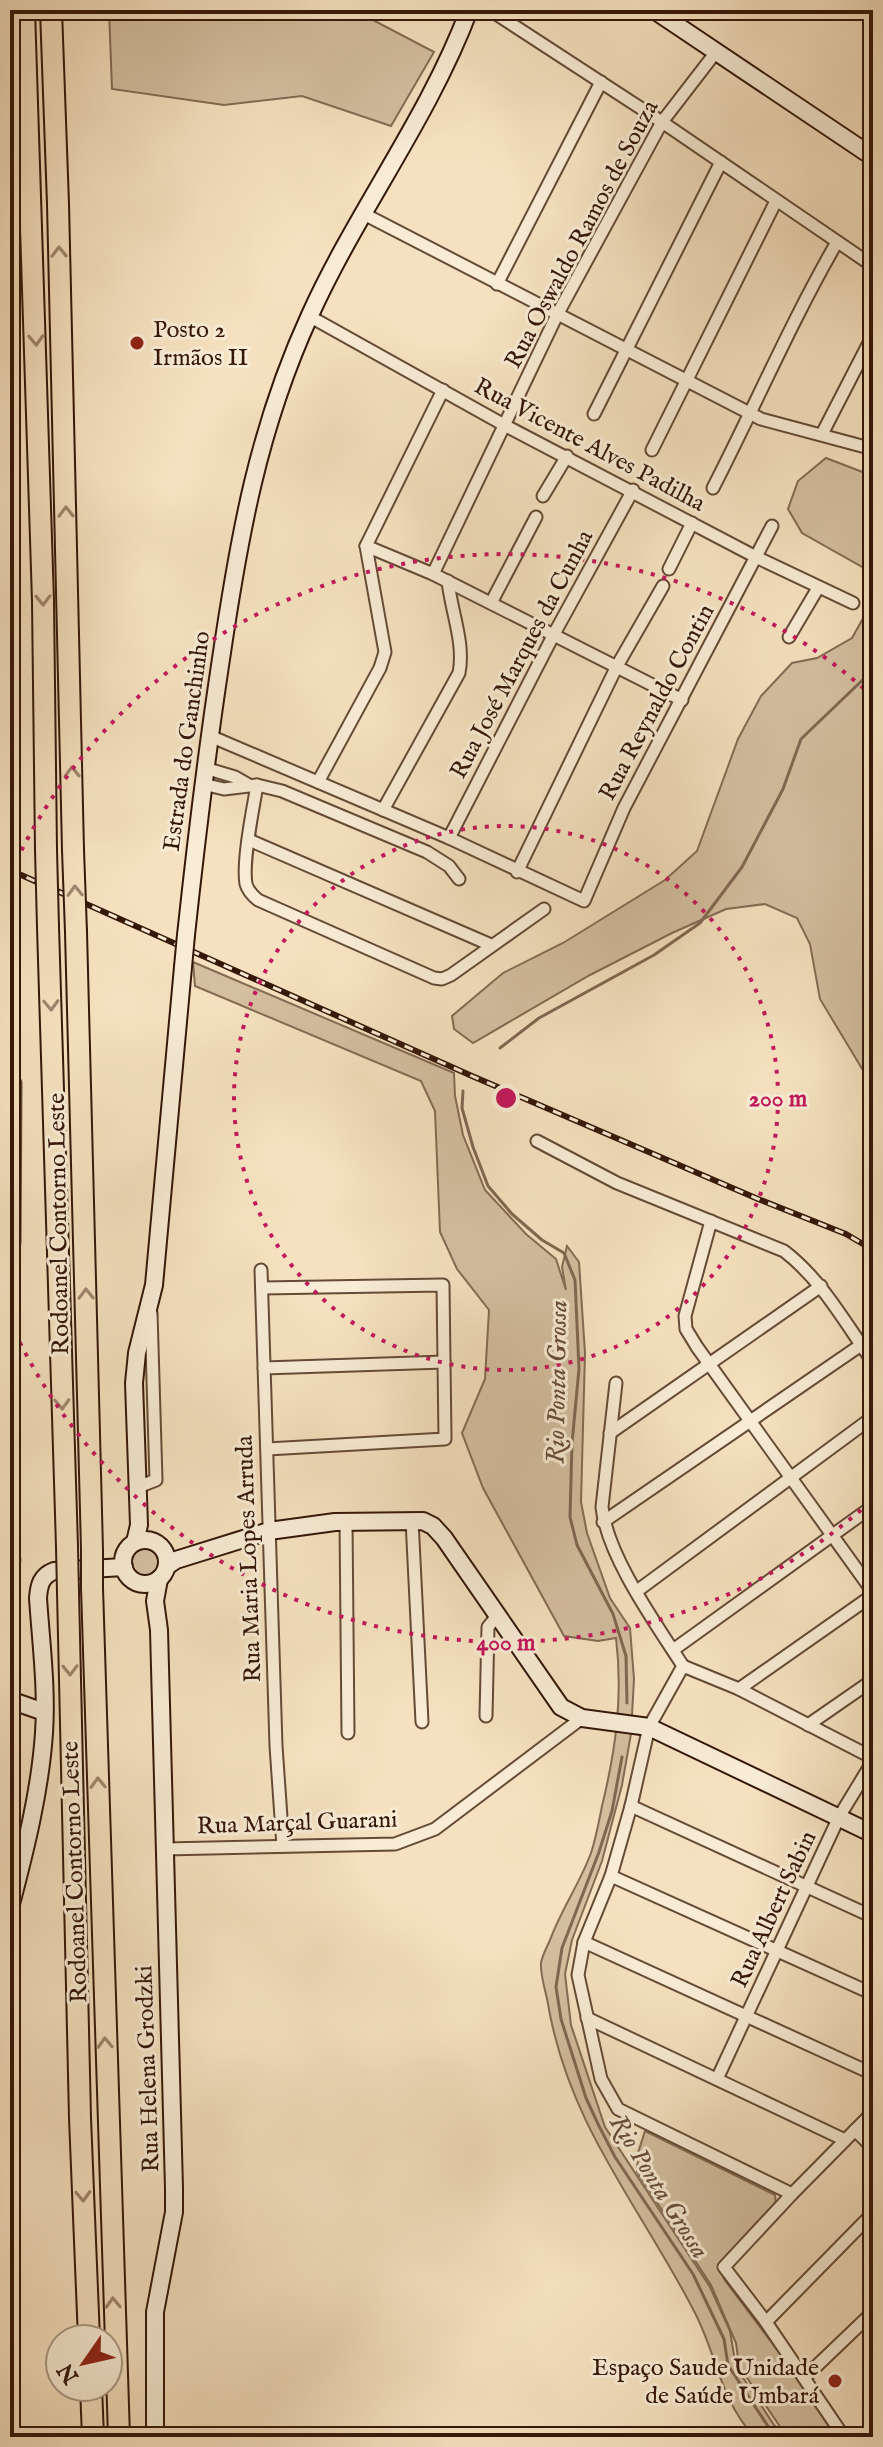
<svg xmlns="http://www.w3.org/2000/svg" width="883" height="2447" viewBox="0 0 883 2447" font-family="'IM FELL English',serif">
<rect width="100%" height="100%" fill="#f5e1bf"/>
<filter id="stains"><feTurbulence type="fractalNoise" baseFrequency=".0025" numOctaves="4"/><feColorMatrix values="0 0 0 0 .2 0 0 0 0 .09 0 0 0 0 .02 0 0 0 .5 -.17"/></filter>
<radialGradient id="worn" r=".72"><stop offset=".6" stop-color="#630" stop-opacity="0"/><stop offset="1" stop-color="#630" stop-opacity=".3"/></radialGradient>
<!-- green -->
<g fill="#d4bfa0" stroke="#846b54" stroke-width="2">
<polygon points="109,10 354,10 434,52 391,126 302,96 224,105 112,89"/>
<polygon points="826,458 873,476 873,573 802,533 788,509 798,481"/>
<polygon points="873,594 873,1087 820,999 810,944 797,918 765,904 726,909 672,933 590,975 473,1043 454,1029 452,1016 503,973 563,943 665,880 697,851 738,739 761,696 792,663 817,658 852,638 866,613"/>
<path d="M193 962 454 1073 455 1096 463 1135 485 1190 526 1234 556 1259 566 1290 562 1267 567 1246 579 1262 585 1353 581 1502 587 1533 610 1598 630 1628 634 1679 631 1734 622 1785 602 1861 572 1940 565 1974 571 2025 605 2127 710 2287 730 2331 736 2367 774 2425 786 2437H754C719 2397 718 2358 695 2313 641 2207 569 2127 548 2004 546 1992 540 1975 541 1963 542 1956 547 1947 550 1940 561 1910 580 1883 591 1853 596 1838 599 1821 602 1806 616 1749 623 1696 616 1638L598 1641 564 1636 483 1488 462 1433 485 1379 489 1310 457 1269 440 1232 435 1111 421 1081 195 986Z"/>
<circle cx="145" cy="1562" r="17"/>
<polygon points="645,2131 775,2195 776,2206 724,2258 720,2266 724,2279 781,2355 836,2437 787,2437 739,2366 736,2343 711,2285 637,2172 638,2153"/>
</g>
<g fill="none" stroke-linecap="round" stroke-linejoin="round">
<!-- stream -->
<g stroke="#816751" stroke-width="3">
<polyline points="500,1048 539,1018 654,955 700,923 742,867 783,789 801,739 873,670"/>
<polyline points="463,1091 462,1108 473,1147 488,1186 512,1214 542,1240 564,1253 575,1280 579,1369 572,1443 570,1517 577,1545 613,1614 626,1656 627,1703"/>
<polyline points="622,1757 612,1811 599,1852 562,1948 556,1987 561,2019 586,2098 598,2124 615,2157 693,2274 724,2339 728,2365 775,2437"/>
</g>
<defs>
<g id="street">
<polyline points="490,10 662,122 873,266"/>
<polyline points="362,213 761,419 873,449"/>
<polyline points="497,284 601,82"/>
<polyline points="309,316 506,426 756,557 853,603"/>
<polyline points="594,414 721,162"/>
<polyline points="822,434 873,335"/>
<polyline points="652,450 776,201"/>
<path d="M713 488C755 406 791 322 837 242"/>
<polyline points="543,496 567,456"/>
<polyline points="366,546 433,574 682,700"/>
<polyline points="669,569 692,523"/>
<polyline points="433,574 557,315 662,122 716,52"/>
<polyline points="491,603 536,517"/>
<polyline points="789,637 818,588"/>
<polyline points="210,736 449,838 584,901 624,808 772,526"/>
<polyline points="205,768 235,777 249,785"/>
<polyline points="318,782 380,668 385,652 366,546 443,390"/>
<polyline points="203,784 224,789 257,785 282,791 427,852 449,866 459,879"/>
<path d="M257 785C253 809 242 862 246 884 248 891 253 896 258 900L434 978 442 979 451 975 544 909"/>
<path d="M383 810 459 673C465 643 451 611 448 581"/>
<polyline points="449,838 554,634 633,490"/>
<polyline points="249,840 491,945"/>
<polyline points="517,872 617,666 663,586"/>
<polyline points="10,1076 15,1083 14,1242 10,1260"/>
<path d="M537 1141 617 1183 784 1251C822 1280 845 1323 873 1362"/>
<polyline points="711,1221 685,1316 686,1329 697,1347 873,1592"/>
<polyline points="261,1270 276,1746 283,1846"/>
<polyline points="262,1288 443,1285 445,1439 267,1449"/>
<polyline points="264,1368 444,1362"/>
<path d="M616 1383 602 1507C607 1556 656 1624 683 1666L649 1727 631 1806 611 1876 584 1942 578 1975 601 2079 618 2109 792 2194"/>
<polyline points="610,1433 821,1286"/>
<polyline points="138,1487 156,1480 151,1313"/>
<polyline points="412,1520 422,1722"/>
<polyline points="346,1522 348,1733"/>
<polyline points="603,1522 861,1345"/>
<polyline points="10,1559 14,1560"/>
<polyline points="637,1591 873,1417"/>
<polyline points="673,1650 873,1506"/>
<polyline points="683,1666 739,1689 873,1758"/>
<polyline points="739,1689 873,1595"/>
<polyline points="486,1716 488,1627 497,1616"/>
<polyline points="808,1725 873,1680"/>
<polyline points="631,1806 873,1917"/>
<polyline points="165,1849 395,1844 435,1829 582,1718"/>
<polyline points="611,1876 873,1994"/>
<polyline points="584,1942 873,2074"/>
<polyline points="587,2018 845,2140"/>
<polyline points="717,2079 839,1817 873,1761"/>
<polyline points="855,2130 873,2148"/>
<polyline points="766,2322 873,2213"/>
<polyline points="804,2378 873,2312"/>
<polyline points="844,2437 766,2322 724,2267 792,2194 873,2112"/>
</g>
<g id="secondary">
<polyline points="654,10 873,157"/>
<path d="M186 935C196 842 207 751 221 659 239 537 258 428 310 315 357 211 429 117 469 10"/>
<circle cx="145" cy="1562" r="22"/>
<polyline points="135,1542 139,1525 134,1383 137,1353 154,1285 183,967"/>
<polyline points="167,1566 176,1560 269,1531 335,1522 423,1521 433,1526 444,1538 561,1707 582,1718 649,1727 873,1834"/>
<polyline points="10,1700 44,1712"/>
<path d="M10 1908C25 1851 40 1792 44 1733 47 1688 41 1643 38 1598 39 1585 41 1576 54 1571L124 1567"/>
<polyline points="155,2437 155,2312 174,2212 174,2188 159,1630 155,1601 159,1579"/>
</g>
<g id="highway">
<polyline points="24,10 43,601 46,850"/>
<polyline points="51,10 58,204 73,850"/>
<polyline points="48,927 67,1547"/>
<polyline points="76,932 92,1550"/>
<polyline points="92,1588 119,2437"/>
<polyline points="68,1592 80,2118 89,2339"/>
<polyline points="91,2387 93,2437"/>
</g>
</defs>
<!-- street casing -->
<use href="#street" stroke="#654a36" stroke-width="15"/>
<!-- secondary casing -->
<use href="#secondary" stroke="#351709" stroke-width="20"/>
<!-- highway casing -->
<use href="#highway" stroke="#351709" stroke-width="24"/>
<!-- street -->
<use href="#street" stroke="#f8ecd5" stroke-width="11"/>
<!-- secondary -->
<use href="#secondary" stroke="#f8ecd5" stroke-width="16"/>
<!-- highway -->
<use href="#highway" stroke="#f5e1bf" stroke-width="20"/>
<defs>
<polyline id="rail" points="10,870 472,1076 758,1199 846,1234 873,1250"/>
</defs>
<!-- rail casing -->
<use href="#rail" stroke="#351709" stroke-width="6"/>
<!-- rail -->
<use href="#rail" stroke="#f8ecd5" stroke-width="3" stroke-dasharray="9" stroke-linecap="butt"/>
<defs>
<polyline id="secondary-bridge" points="183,967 186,935"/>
<g id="highway-bridge">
<polyline points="46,850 48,927"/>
<polyline points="73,850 76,932"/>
<polyline points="67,1547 68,1592"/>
<polyline points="92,1550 92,1588"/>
</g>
</defs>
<!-- secondary-bridge casing -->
<use href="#secondary-bridge" stroke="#351709" stroke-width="20" stroke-linecap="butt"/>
<!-- highway-bridge casing -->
<use href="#highway-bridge" stroke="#351709" stroke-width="24" stroke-linecap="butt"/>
<!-- secondary-bridge -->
<use href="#secondary-bridge" stroke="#f8ecd5" stroke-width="16"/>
<!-- highway-bridge -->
<use href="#highway-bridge" stroke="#f5e1bf" stroke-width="20"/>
</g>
<!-- one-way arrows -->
<defs><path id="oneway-chevron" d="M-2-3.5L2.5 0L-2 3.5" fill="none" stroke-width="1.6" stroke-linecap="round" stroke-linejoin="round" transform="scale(2)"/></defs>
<g stroke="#9f866d">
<use href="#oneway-chevron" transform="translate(59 252) rotate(-91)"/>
<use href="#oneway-chevron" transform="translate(36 340) rotate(88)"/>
<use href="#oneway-chevron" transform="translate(66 512) rotate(-91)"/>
<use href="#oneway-chevron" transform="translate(43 600) rotate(89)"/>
<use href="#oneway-chevron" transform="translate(72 772) rotate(-91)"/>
<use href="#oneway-chevron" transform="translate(75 891) rotate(-92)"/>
<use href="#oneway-chevron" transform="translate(51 1005) rotate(88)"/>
<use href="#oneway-chevron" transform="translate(86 1294) rotate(-91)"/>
<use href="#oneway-chevron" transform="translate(62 1404) rotate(88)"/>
<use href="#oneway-chevron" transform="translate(70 1670) rotate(89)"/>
<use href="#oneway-chevron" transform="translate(98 1783) rotate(-92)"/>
<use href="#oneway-chevron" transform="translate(105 2043) rotate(-92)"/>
<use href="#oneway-chevron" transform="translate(83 2196) rotate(88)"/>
<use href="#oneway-chevron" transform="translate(113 2303) rotate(-92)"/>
</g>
<!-- distance rings -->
<g fill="none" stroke="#c2185b" stroke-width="4" stroke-dasharray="4 8">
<circle cx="506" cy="1098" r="272"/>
<path d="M870 1502A544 544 0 0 1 11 1324M11 872A544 544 0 0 1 870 694"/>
</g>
<!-- markers -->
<g fill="#8f2418" stroke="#f8ecd5" stroke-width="3">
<circle cx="137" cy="343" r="8"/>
<circle cx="835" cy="2381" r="8"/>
</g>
<g text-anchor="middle" stroke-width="6" stroke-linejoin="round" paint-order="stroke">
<!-- street labels -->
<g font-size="24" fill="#351709" stroke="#f8ecd5">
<text transform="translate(581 234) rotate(-62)" y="8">Rua Oswaldo Ramos de Souza</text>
<text transform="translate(590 444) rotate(28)" y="8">Rua Vicente Alves Padilha</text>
<text transform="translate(521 654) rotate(-62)" y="8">Rua José Marques da Cunha</text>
<text transform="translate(656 702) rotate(-62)" y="8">Rua Reynaldo Contin</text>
<text transform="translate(186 741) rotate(-82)" y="8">Estrada do Ganchinho</text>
<text transform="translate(58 1224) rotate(-91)" y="8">Rodoanel Contorno Leste</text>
<text transform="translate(248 1559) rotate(-92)" y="8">Rua Maria Lopes Arruda</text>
<text transform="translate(297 1822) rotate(-2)" y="8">Rua Marçal Guarani</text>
<text transform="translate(74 1872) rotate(-92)" y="8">Rodoanel Contorno Leste</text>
<text transform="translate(773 1909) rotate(-65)" y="8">Rua Albert Sabin</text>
<text transform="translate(147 2069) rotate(-92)" y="8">Rua Helena Grodzki</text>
</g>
<!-- poi labels -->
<g font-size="24" fill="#351709" stroke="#f8ecd5" text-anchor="start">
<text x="153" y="337">Posto 2<tspan x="153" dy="28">Irmãos II</tspan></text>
<text x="819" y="2375" text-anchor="end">Espaço Saude Unidade<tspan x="819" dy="28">de Saúde Umbará</tspan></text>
</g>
<!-- water labels -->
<g font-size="26" font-style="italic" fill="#684c39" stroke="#f8ecd5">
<text transform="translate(556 1382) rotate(-89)" y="9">Rio Ponta Grossa</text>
<text transform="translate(660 2186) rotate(58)" y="9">Rio Ponta Grossa</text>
</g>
</g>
<circle cx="506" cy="1098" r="12" fill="#c2185b" stroke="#f8ecd5" stroke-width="4"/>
<g font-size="24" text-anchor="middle" font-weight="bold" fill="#c2185b" stroke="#f8ecd5" stroke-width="6" stroke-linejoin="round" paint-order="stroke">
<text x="778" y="1106">200 m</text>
<text x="506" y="1650">400 m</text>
</g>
<!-- margin -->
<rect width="883" height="2447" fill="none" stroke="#f5e1bf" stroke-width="40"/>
<rect x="12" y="12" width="859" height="2423" fill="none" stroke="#351709" stroke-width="4"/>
<rect x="20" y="20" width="843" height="2407" fill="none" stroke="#351709" stroke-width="2"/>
<!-- north arrow -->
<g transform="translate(84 2363) rotate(236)"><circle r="38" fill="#f8ecd5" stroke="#aa9783" stroke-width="2"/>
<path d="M0-6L14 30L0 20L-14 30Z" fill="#8f2418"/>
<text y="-12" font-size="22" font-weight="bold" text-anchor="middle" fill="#351709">N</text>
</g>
<rect width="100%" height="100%" filter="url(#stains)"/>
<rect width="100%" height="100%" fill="url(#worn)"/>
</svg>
